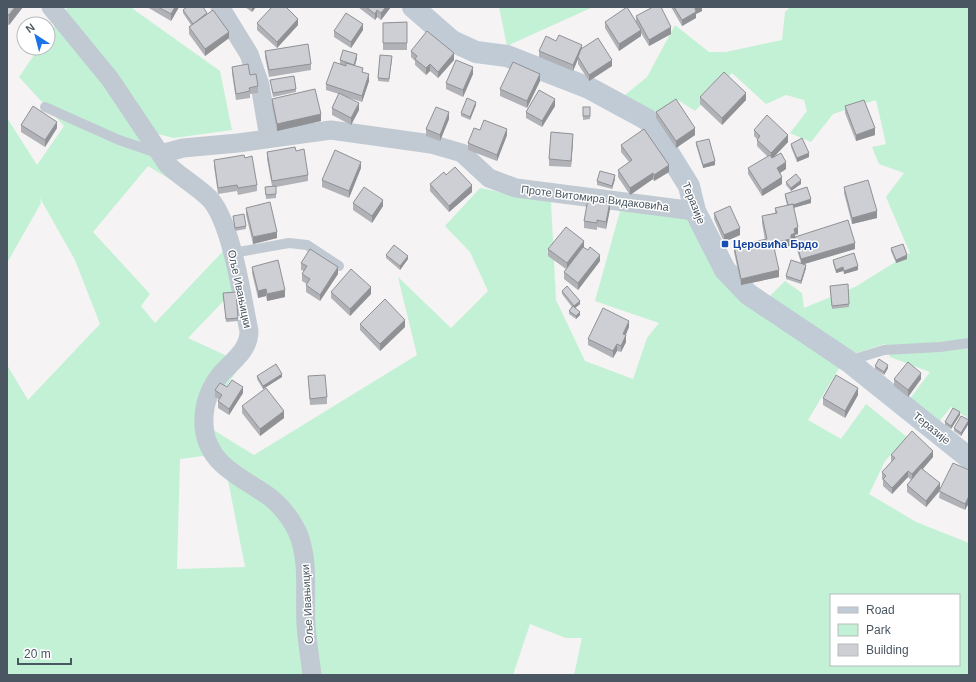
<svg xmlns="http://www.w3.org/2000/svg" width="976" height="682" viewBox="0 0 976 682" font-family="Helvetica,sans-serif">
<rect width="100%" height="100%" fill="#f5f3f3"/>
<!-- green -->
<g fill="#c3f1d5" fill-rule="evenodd">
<path d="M66 7H133V9L220 71 232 130 174 138 134 128 196 195 148 166 93 232 150 294 141 306 155 323 226 248 239 285 188 338 242 363 202 423 254 455 417 355 398 277 451 328 488 291 470 252 445 226 480 188 551 202 556 300 585 361 633 379 647 338 659 323 595 301 624 197 684 203 705 239 768 298 785 281 802 293 804 308 855 287 910 253 886 197 904 173 879 164 872 147 886 144 876 100 833 114 811 142 790 133 807 111 804 100 786 95 766 104 732 73 695 111 678 100 655 113 625 95 647 77 675 25 709 52H726L782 40 785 12 790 7H969V419L951 407 937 424 909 400 930 372 890 357 885 344 850 355 841 365 808 420 841 439 866 404 907 437 885 461 869 494 916 522 969 543V675H574L582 638H566L530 624 513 675H7V365L28 400 100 324 75 260 40 198 41 203 7 263V118L37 165 64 126 19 77 39 48H48V36L67 8ZM203 456 227 475 245 567 177 569 180 459ZM831 595H959V665H831Z"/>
<polygon points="499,7 593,7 507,46"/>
</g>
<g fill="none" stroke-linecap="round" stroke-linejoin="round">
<!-- lane -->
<g stroke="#c1cad2" stroke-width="10">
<polyline points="45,107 119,140 157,153"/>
<polyline points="233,253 289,243 307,245 339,266"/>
<polyline points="848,361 884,350 940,347 969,343"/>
</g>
<!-- street -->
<g stroke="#c1cad2" stroke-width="19">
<path d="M51 7 110 79 167 164C180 177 197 186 210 199 232 224 242 298 249 331 249 351 232 361 220 375 209 389 203 407 204 426 207 466 243 477 271 498 282 507 291 519 297 531 310 560 304 593 306 624 307 641 310 658 312 675"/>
<polyline points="220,7 249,54 260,85 269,138"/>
<polyline points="161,154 183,148 238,143 331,130 431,144 462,153 489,178 516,188 695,211"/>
</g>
<!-- secondary -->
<polyline stroke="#c1cbd6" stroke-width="22" points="413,7 452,41 476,52 507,56 589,88 648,120 689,186 695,211 725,270 748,294 848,361 969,458"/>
</g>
<!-- wall -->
<g fill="#b0b2b7">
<polygon points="7,7 23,7 9,25 7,24"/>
<polygon points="147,7 179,7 171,21"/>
<polygon points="245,7 256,7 252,12"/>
<polygon points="358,7 391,7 381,20 377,17 375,20"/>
<polygon points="671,7 702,7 702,11 696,14 696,18 682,26"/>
<polygon points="183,10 207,14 229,38 205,56 189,34 189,27 191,25 183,13"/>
<polygon points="636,16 671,34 649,46 641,33 641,36 619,51 605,28 605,22 636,21"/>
<polygon points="407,22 407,50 383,50 383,23"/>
<polygon points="257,23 298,25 277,48 257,30"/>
<polygon points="363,30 351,48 334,37 334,31"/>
<polygon points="556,41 582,49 612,66 589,81 578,64 578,59 573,71 539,57 539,51"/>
<polygon points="265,51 311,64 311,70 269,77 265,57"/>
<polygon points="411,51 454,60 438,78 430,71 426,75 415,65 415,61 411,57"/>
<polygon points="357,58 355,66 363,72 369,81 362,102 347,97 359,110 351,125 332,115 332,108 339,94 326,90 326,84 340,63 340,60"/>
<polygon points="392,59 389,82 378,81 378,78"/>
<polygon points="232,67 250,75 258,86 258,93 250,94 250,98 236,100 232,73"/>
<polygon points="473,74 463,97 446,89 446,83"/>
<polygon points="270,80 296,89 296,92 273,97"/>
<polygon points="540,81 527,108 500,96 500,89"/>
<polygon points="700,97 746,100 722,125 700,104"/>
<polygon points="272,99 321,121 277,131 272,105"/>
<polygon points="476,105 470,120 461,116 461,113"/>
<polygon points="555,106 542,127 526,118 526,112"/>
<polygon points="845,106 875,135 856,141 845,113"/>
<polygon points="583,107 590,107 590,119 583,120"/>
<polygon points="656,112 695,135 676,148 656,118"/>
<polygon points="449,119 440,141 426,136 426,129"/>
<polygon points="21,125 57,128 45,147 21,132"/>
<polygon points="480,130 507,135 497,161 468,150 468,143"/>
<polygon points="754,130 788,142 773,158 786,169 780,173 782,184 762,196 748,174 748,168 768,157 757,146 757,139 754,136"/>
<polygon points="573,141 571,167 549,166 549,159"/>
<polygon points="696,142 715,165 703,168 696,145"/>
<polygon points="791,144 809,157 797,162 791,147"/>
<polygon points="621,145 669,172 654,181 653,179 630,195 618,177 618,170 629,162 621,152"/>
<polygon points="296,151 308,175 308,181 276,187 276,198 266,199 265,187 272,186 267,159 267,152"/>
<polygon points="245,158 257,185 257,191 238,195 237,191 218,194 214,166 214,160"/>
<polygon points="361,168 349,198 322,187 322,180"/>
<polygon points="446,175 472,192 449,212 430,191 430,184"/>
<polygon points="615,179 612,189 597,185 597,181"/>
<polygon points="786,182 801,184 791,191 786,185"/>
<polygon points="844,187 877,218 852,224 844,193"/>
<polygon points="785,194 811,203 794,208 798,234 795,235 795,237 855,249 804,264 806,268 801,284 786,279 786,276 801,263 795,243 795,240 791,242 791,246 774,250 779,277 741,285 734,252 734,246 765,240 762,223 762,216 775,213 775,208 787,205 785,197"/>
<polygon points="353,203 383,206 372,223 353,210"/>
<polygon points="246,208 277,238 253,244 246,215"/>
<polygon points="610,209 606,229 597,227 597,230 584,228 584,221"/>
<polygon points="714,213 740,235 724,242 714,219"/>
<polygon points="233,216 246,226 246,229 235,231"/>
<polygon points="584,248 588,250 600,261 578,290 564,279 564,272 566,269 548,256 548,249"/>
<polygon points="891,248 907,259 896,263 891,251"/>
<polygon points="386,255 408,259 400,270 386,258"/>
<polygon points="833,260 858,270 844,274 843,271 836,273 833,263"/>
<polygon points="301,263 338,274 320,301 306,292 306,285 307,284 302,281 302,274 304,271 301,270"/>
<polygon points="252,267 285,297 267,301 266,296 258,298 252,273"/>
<polygon points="830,286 849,304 849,307 832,309"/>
<polygon points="562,291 580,304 575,308 580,315 576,319 569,314 569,311 572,307 562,294"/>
<polygon points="331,292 371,294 350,316 331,298"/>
<polygon points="223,293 238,318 238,321 226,322"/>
<polygon points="360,324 405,327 380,351 360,330"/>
<polygon points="629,327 626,335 626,342 621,352 617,351 613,358 588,345 588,339"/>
<polygon points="875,366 888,368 884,375 875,369"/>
<polygon points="257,376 282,377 263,389 257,379"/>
<polygon points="308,376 327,397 327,404 310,405"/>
<polygon points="894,379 921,379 908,397 894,386"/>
<polygon points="227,387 243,393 229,415 218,408 218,401 219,399 215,397 215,390"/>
<polygon points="858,395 845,418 823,405 823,398"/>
<polygon points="242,406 284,418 260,436 242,413"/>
<polygon points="960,415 951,429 945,425 945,422"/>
<polygon points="969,423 961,436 954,431 954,428"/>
<polygon points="891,455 933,457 923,469 940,489 969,470 965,510 939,498 940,491 926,507 907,492 907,485 911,480 908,477 892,494 883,486 883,480 882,479 882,472 891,462"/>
</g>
<!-- shaded-wall -->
<g fill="#909195">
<polygon points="15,7 23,7 9,25 9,15"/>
<polygon points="175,7 179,7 171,21 171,14"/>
<polygon points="252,7 256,7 252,12"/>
<polygon points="386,7 391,7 381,20 381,13"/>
<polygon points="697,7 702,7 702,11 696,14 696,18 682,26 682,20 695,8"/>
<polygon points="377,10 377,17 375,20 375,14"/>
<polygon points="298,19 298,25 277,48 277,42"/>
<polygon points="363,24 363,30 351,48 351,42"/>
<polygon points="671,27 671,34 649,46 649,40"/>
<polygon points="641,30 641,36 619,51 619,44"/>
<polygon points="229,32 229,38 205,56 205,49"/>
<polygon points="582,45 582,51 578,57 578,59 573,71 573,65"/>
<polygon points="454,53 454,60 438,78 438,72"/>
<polygon points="357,54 357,58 354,68 354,65"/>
<polygon points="612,60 612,66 589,81 589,75"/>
<polygon points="430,64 430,71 426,75 426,68"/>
<polygon points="473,67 473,74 463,97 463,90"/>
<polygon points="369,74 369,81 362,102 362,96"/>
<polygon points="540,74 540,81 527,108 527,101"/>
<polygon points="746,93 746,100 722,125 722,118"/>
<polygon points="555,99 555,106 542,127 542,121"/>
<polygon points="476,102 476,105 470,120 470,117"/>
<polygon points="359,103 359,110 351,125 351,118"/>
<polygon points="449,112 449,119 440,141 440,135"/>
<polygon points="321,114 321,121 277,131 277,124"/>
<polygon points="57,122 57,128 45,147 45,140"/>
<polygon points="695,128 695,135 676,148 676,141"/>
<polygon points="875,128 875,135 856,141 856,135"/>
<polygon points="507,129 507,135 497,161 497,155"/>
<polygon points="573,134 573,141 571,167 571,161"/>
<polygon points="788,135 788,142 771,160 771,153"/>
<polygon points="809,153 809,157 797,162 797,158"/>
<polygon points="715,161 715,165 703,168 703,165"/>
<polygon points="361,162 361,168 349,198 349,191"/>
<polygon points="786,162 786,169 777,175 777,168"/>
<polygon points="669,165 669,172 654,181 654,175"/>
<polygon points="653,173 653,179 630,195 630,188"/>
<polygon points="615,175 615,179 612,189 612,186"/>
<polygon points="782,177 782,184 762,196 762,190"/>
<polygon points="801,180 801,184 791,191 791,188"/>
<polygon points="472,185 472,192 449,212 449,206"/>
<polygon points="811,199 811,203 788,209 788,206"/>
<polygon points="383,200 383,206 372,223 372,216"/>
<polygon points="610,202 610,209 606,229 606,222"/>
<polygon points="877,211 877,218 852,224 852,218"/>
<polygon points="798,227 798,234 795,235 795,240 791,242 791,246 773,250 773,243"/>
<polygon points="740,228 740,235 724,242 724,235"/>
<polygon points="277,232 277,238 253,244 253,237"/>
<polygon points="584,241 584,248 567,270 567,263"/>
<polygon points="855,243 855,249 801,265 801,259"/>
<polygon points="600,255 600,261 578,290 578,283"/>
<polygon points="907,255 907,259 896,263 896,260"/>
<polygon points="408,256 408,259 400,270 400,266"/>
<polygon points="806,265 806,268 801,284 801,281"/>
<polygon points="858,266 858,270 844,274 844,271"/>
<polygon points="338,267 338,274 320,301 320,295"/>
<polygon points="843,267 843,271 836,273 836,270"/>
<polygon points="779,270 779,277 741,285 741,279"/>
<polygon points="371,287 371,294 350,316 350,309"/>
<polygon points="266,289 266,296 258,298 258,291"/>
<polygon points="285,290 285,297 267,301 267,294"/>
<polygon points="580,301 580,304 574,309 574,306"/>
<polygon points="580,312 580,315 576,319 576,316"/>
<polygon points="405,320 405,327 380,351 380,344"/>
<polygon points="629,321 629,327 623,340 623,334"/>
<polygon points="626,335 626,342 621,352 621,346"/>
<polygon points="617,344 617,351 613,358 613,351"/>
<polygon points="888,365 888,368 884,375 884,372"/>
<polygon points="921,373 921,379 908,397 908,390"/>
<polygon points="282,374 282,377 263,389 263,386"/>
<polygon points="243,387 243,393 229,415 229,409"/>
<polygon points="858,388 858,395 845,418 845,411"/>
<polygon points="284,411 284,418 260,436 260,429"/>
<polygon points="960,412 960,415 951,429 951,426"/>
<polygon points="969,420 969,423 961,436 961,433"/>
<polygon points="933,451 933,457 912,481 912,474"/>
<polygon points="908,471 908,477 892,494 892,488"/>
<polygon points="940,483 940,490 926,507 926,501"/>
<polygon points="969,496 969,503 965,510 965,504"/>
</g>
<!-- building -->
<g fill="#cdcfd5" stroke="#909195">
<polygon points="7,7 15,7 9,15 7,14"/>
<polygon points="158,7 175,7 171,14"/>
<polygon points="187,7 203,7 207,13 193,24 183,10"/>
<polygon points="272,7 286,7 298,19 277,42 257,23"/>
<polygon points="366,7 386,7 381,13 377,10 375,14"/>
<polygon points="627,7 641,30 619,44 605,22"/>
<polygon points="653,7 661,7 671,27 649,40 636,16"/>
<polygon points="674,7 697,7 695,8 696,12 682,20"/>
<polygon points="213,10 229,32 205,49 189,27"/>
<polygon points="346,13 363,24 351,42 334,31"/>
<polygon points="407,22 407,43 383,43 383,23"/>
<polygon points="427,31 454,53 438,72 430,64 426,68 415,59 417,56 411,51"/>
<polygon points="559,35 582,45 573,65 539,51 546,36 556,41"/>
<polygon points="598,38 612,60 589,75 578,57 581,49"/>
<polygon points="308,44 311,64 269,70 265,51"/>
<polygon points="343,50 357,54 354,65 340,60"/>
<polygon points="380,55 392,56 389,79 378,78"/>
<polygon points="456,60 473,67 463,90 446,83"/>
<polygon points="334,62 346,66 346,63 363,68 362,72 369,74 362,96 326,84"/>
<polygon points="513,62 540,74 527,101 500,89"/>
<polygon points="248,64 250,75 256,74 258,86 249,88 250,91 236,94 232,67"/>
<polygon points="724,72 746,93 722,118 700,97"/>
<polygon points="294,76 296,89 273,93 270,80"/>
<polygon points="315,89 321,114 277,124 272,99"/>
<polygon points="539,90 555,99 542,121 526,112"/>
<polygon points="339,93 359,103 351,118 332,108"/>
<polygon points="467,98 476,102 470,117 461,113"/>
<polygon points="676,99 695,128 676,141 656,112"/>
<polygon points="864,100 875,128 856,135 845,106"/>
<polygon points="33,106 57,122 45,140 21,125"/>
<polygon points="436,107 449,112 440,135 426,129"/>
<rect x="583" y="107" width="7" height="9"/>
<polygon points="767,115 788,135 771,153 757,140 760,136 754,130"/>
<polygon points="484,120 507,129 497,155 468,143 474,128 480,130"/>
<polygon points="644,129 669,165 654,175 653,173 630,188 618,170 632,160 621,145"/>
<polygon points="551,132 573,134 571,161 549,159"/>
<polygon points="802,138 809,153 797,158 791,144"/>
<polygon points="709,139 715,161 703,165 696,142"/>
<polygon points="295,147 296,151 304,149 308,175 272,181 267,152"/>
<polygon points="335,150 361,162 349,191 322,180"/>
<polygon points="781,153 786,162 777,168 782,177 762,190 748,168 770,155 772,158"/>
<polygon points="244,155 245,158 252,156 257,185 238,188 237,185 218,188 214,160"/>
<polygon points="455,167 472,185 449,206 430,184 444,172 446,175"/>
<polygon points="600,171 615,175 612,186 597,181"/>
<polygon points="796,174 801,180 791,188 786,182"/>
<polygon points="868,180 877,211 852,218 844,187"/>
<polygon points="276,186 276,194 266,195 265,187"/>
<polygon points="364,187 383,200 372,216 353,203"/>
<polygon points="807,187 811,199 793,205 793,204 788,205 785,194"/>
<polygon points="588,199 610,202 606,222 597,220 597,223 584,221"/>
<polygon points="270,202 277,232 253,237 246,208"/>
<polygon points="793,204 798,227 794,229 795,233 791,235 791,239 773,243 779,270 741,279 734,246 767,239 762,216 777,213 775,208"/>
<polygon points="730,206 740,228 724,235 714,213"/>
<polygon points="244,214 246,226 235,228 233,216"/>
<polygon points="848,220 855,243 801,259 795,237"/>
<polygon points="566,227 584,241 567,263 548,249"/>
<polygon points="903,244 907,255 896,260 891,248"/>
<polygon points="394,245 408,256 400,266 386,255"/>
<polygon points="583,247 588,250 590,247 600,255 578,283 564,272"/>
<polygon points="310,249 338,267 320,295 306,285 310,279 302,274 307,266 301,263"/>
<polygon points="854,253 858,266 844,271 843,267 836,270 833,260"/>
<polygon points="278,260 285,290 267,294 266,289 258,291 252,267"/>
<polygon points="791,260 806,265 801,281 786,276"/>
<polygon points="351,269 371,287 350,309 331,292"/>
<polygon points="848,284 849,304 832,306 830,286"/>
<polygon points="567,286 580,301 574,306 562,291"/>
<polygon points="236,292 238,318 226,319 223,293"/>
<polygon points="385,299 405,320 380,344 360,324"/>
<polygon points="573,306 580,312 576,316 569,311"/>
<polygon points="603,308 629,321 623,334 626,335 621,346 617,344 613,351 588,339"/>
<polygon points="879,359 888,365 884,372 875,366"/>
<polygon points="908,362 921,373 908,390 894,379"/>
<polygon points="276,364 282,374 263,386 257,376"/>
<polygon points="325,375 327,397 310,399 308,376"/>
<polygon points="836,375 858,388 845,411 823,398"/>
<polygon points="232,380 243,387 229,409 218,401 222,395 215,390 220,383 227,387"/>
<polygon points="266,388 284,411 260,429 242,406"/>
<polygon points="953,408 960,412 951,426 945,422"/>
<polygon points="961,416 969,420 961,433 954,428"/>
<polygon points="912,431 933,451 912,474 908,471 892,488 883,479 886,476 882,472 895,458 891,455"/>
<polygon points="953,463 969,470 969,496 965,504 939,491"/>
<polygon points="921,468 940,483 926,501 907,485"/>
</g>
<!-- markers -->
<rect fill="#1a4fb4" stroke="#fff" stroke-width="1.5" x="721" y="240" width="8" height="8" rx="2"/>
<g text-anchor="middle" stroke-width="3" stroke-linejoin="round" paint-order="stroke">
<!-- street labels -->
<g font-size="11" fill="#4a5661" stroke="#fff">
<text transform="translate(595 198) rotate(7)" y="4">Проте Витомира Видаковића</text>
<text transform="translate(694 203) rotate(68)" y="4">Теразије</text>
<text transform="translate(240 289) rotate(78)" y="4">Оље Ивањицки</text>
<text transform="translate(932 428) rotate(39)" y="4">Теразије</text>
<text transform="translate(307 604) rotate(-93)" y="4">Оље Ивањицки</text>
</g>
<!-- transit labels -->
<g font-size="11" font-weight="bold" fill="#164399" stroke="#fff" text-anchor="start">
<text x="733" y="248">Церовића Брдо</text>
</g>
</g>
<!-- border -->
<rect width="976" height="682" fill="none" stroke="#4a5661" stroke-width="16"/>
<!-- legend -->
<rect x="830" y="594" width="130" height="72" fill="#ffffff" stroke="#b7bbc0"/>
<rect x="838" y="607" width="20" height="6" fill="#c1cbd6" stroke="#b7bbc0"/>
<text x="866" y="614" font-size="12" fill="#4a5661">Road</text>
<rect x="838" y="624" width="20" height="12" fill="#c3f1d5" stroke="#b7bbc0"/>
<text x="866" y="634" font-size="12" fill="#4a5661">Park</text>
<rect x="838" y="644" width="20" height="12" fill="#cdcfd5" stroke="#b7bbc0"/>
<text x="866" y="654" font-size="12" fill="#4a5661">Building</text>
<!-- north arrow -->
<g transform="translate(36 36) rotate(324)"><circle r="19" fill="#ffffff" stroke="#b7bbc0"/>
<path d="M0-3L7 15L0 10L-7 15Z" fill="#1a73e8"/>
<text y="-6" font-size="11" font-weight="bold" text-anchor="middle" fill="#4a5661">N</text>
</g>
<!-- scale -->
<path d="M18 658v6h53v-6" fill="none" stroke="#4a5661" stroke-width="2"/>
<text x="24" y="658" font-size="12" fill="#4a5661" stroke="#ffffff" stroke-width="3" paint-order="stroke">20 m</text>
</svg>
